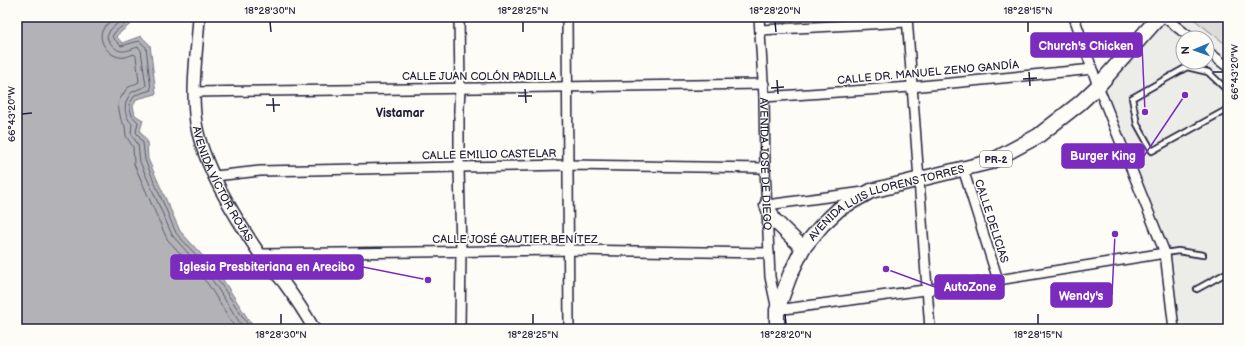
<svg xmlns="http://www.w3.org/2000/svg" width="1245" height="346" viewBox="0 0 1245 346" font-family="'Balsamiq Sans',sans-serif">
<rect width="100%" height="100%" fill="#fdfcf7"/>
<filter id="ink" filterUnits="userSpaceOnUse"><feTurbulence type="fractalNoise" baseFrequency=".025" numOctaves="2"/><feDisplacementMap in="SourceGraphic" scale="8" xChannelSelector="R" yChannelSelector="G"/><feConvolveMatrix kernelMatrix="1 2 1 2 8 2 1 2 1" color-interpolation-filters="sRGB"/></filter>
<g filter="url(#ink)">
<!-- built -->
<path fill="#ecece9" fill-rule="evenodd" d="M1168 17H1191L1228 46V329H1178L1167 245 1103 86ZM1183 38H1207V62H1183Z"/>
<!-- green -->
<polygon fill="#dddcdb" stroke="#807f8b" points="1191,17 1228,17 1228,46"/>
<!-- water -->
<polygon fill="#b2b2b7" stroke="#787885" points="17,17 139,17 116,36 122,43 141,36 150,45 156,94 137,99 133,106 135,115 143,120 140,131 147,141 148,159 180,231 220,275 250,322 256,329 17,329"/>
<g fill="none" stroke-linecap="round" stroke-linejoin="round">
<!-- shore -->
<g stroke="#5c5c6d" stroke-width="1">
<path d="M115 17C111 21 105 25 102 31 98 41 108 55 119 57 124 58 129 56 134 54L136 56 139 82 127 88 120 99 118 105 121 120 125 126 126 136 133 147 134 164 167 239 208 284 236 329"/>
<path d="M125 17 110 30 107 37C108 41 110 43 113 46 121 55 128 50 138 47L141 50 146 86 132 92C123 102 123 115 132 124L131 133 138 145 140 162 172 235 212 280 244 329"/>
<polyline points="133,17 114,33 112,37 121,46 139,41 146,47 151,90 135,95 129,105 132,116 138,122 136,132 143,143 145,160 176,233 216,277 251,329"/>
</g>
<defs>
<g id="service">
<polyline points="1228,91 1208,72 1187,67 1132,98 1137,124 1152,151 1228,109"/>
<polyline points="1165,253 1178,251 1203,255"/>
<polyline points="1197,289 1228,272"/>
</g>
<g id="minor">
<polyline points="459,17 460,88 459,108 459,167 461,251 460,329"/>
<polyline points="567,17 569,329"/>
<path id="s1" d="M759 17 764 97 765 168 770 277 777 310 998 280 1165 253"/>
<polyline points="907,17 930,329"/>
<polyline points="1074,17 1098,86 1165,253 1174,329"/>
<polyline points="1164,17 1191,38"/>
<polyline points="760,30 907,22"/>
<polyline points="1207,51 1228,67"/>
<polyline points="194,92 764,84"/>
<polyline points="764,97 911,87 1093,69"/>
<polyline points="963,169 998,280"/>
<polyline points="215,176 260,171 459,167 569,165 765,168"/>
<polyline points="767,205 864,192"/>
<polyline points="260,254 569,250 769,253"/>
</g>
<g id="tertiary">
<path id="s2" d="M199 17C197 52 191 88 196 123 203 166 235 217 259 253 267 264 276 273 284 283 295 298 305 313 314 329"/>
</g>
<g id="primary">
<polyline points="767,205 773,219 803,248"/>
<path id="s3" d="M777 329V310L790 275 803 248 822 225 839 209 871 191 990 162 1038 136 1080 103 1098 86 1159 17"/>
</g>
</defs>
<!-- service casing -->
<use href="#service" stroke="#22223b" stroke-width="8"/>
<!-- minor casing -->
<use href="#minor" stroke="#22223b" stroke-width="12"/>
<!-- tertiary casing -->
<use href="#tertiary" stroke="#22223b" stroke-width="14"/>
<!-- primary casing -->
<use href="#primary" stroke="#22223b" stroke-width="17"/>
<!-- service -->
<use href="#service" stroke="#fdfcf7" stroke-width="4.5"/>
<!-- minor -->
<use href="#minor" stroke="#fdfcf7" stroke-width="9"/>
<!-- tertiary -->
<use href="#tertiary" stroke="#fdfcf7" stroke-width="11"/>
<!-- primary -->
<use href="#primary" stroke="#fdfcf7" stroke-width="14"/>
</g>
</g>
<!-- ticks -->
<path fill="none" stroke="#22223b" stroke-width="1.5" d="M270 22 271 32M523 22V32M775 22 776 32M1028 22V32M1029 72 1030 86M1213 72H1223M1023 79 1037 78M777 80 778 94M771 88 784 87M525 89 526 103M518 96H532M273 98 274 112M266 105H280M22 114 32 113M281 314V324M533 314V324M785 314 786 324M1038 314V324"/>
<g text-anchor="middle" stroke-width="3.5" stroke-linejoin="round" paint-order="stroke">
<!-- shield labels -->
<rect fill="#fdfcf7" stroke="#646373" stroke-width="1" x="980" y="151" width="32" height="16" rx="3"/>
<g font-size="10" font-weight="bold" fill="#22223b">
<text x="996" y="163">PR-2</text>
</g>
<!-- street labels -->
<g font-size="11" fill="#22223b" stroke="#fdfcf7">
<text transform="translate(928 72) rotate(-5)" y="4">CALLE DR. MANUEL ZENO GANDÍA</text>
<text x="479" y="80">CALLE JUAN COLÓN PADILLA</text>
<text transform="translate(489 154) rotate(-1)" y="4">CALLE EMILIO CASTELAR</text>
<text dy="4" stroke="none"><textPath href="#s1" startOffset="147">AVENIDA JOSÉ DE DIEGO</textPath></text>
<text dy="4" stroke="none"><textPath href="#s2" startOffset="173">AVENIDA VÍCTOR ROJAS</textPath></text>
<text dy="4" stroke="none"><textPath href="#s3" startOffset="185">AVENIDA LUIS LLORENS TORRES</textPath></text>
<text transform="translate(992 221) rotate(72)" y="4">CALLE DELICIAS</text>
<text x="515" y="243">CALLE JOSÉ GAUTIER BENÍTEZ</text>
</g>
<!-- neighbourhood labels -->
<g font-size="12" font-weight="bold" fill="#22223b" stroke="#fdfcf7">
<text x="400" y="117">Vistamar</text>
</g>
</g>
<!-- callouts -->
<path fill="none" stroke="#7b2cbf" stroke-width="1.5" d="M1145 112L1142 45M1185 95L1144 156M428 280L363 267M886 269L935 287M1115 234L1112 295"/>
<g fill="#7b2cbf" stroke="#fdfcf7" stroke-width="1.5">
<circle cx="1145" cy="112" r="4"/>
<circle cx="1185" cy="95" r="4"/>
<circle cx="428" cy="280" r="4"/>
<circle cx="886" cy="269" r="4"/>
<circle cx="1115" cy="234" r="4"/>
</g>
<g fill="#7b2cbf" stroke="#7b2cbf" stroke-width="1.5">
<rect x="1031" y="33" width="111" height="24" rx="4"/>
<rect x="1062" y="144" width="82" height="24" rx="4"/>
<rect x="171" y="255" width="192" height="24" rx="4"/>
<rect x="935" y="275" width="69" height="24" rx="4"/>
<rect x="1051" y="283" width="61" height="24" rx="4"/>
</g>
<g font-size="12" text-anchor="middle" font-weight="bold" fill="#fff">
<text x="1086" y="50">Church's Chicken</text>
<text x="1103" y="160">Burger King</text>
<text x="267" y="271">Iglesia Presbiteriana en Arecibo</text>
<text x="970" y="291">AutoZone</text>
<text x="1081" y="300">Wendy's</text>
</g>
<!-- margin -->
<rect width="1245" height="346" fill="none" stroke="#fdfcf7" stroke-width="44"/>
<!-- north arrow -->
<g transform="translate(1195 50) rotate(268)"><circle r="19" fill="#fdfcf7" stroke="#a5a5ac"/>
<path d="M0-3L7 15L0 10L-7 15Z" fill="#1f6fb2"/>
<text y="-6" font-size="11" font-weight="bold" text-anchor="middle" fill="#22223b">N</text>
</g>
<rect x="22" y="22" width="1201" height="302" fill="none" stroke="#22223b" stroke-width="1.5"/>
<g font-size="10" text-anchor="middle" fill="#22223b">
<text x="270" y="14">18°28'30"N</text>
<text x="523" y="14">18°28'25"N</text>
<text x="775" y="14">18°28'20"N</text>
<text x="1028" y="14">18°28'15"N</text>
<text transform="translate(1234 72) rotate(-90)" y="4">66°43'20"W</text>
<text transform="translate(11 114) rotate(-90)" y="4">66°43'20"W</text>
<text x="281" y="338">18°28'30"N</text>
<text x="533" y="338">18°28'25"N</text>
<text x="786" y="338">18°28'20"N</text>
<text x="1038" y="338">18°28'15"N</text>
</g>
</svg>
